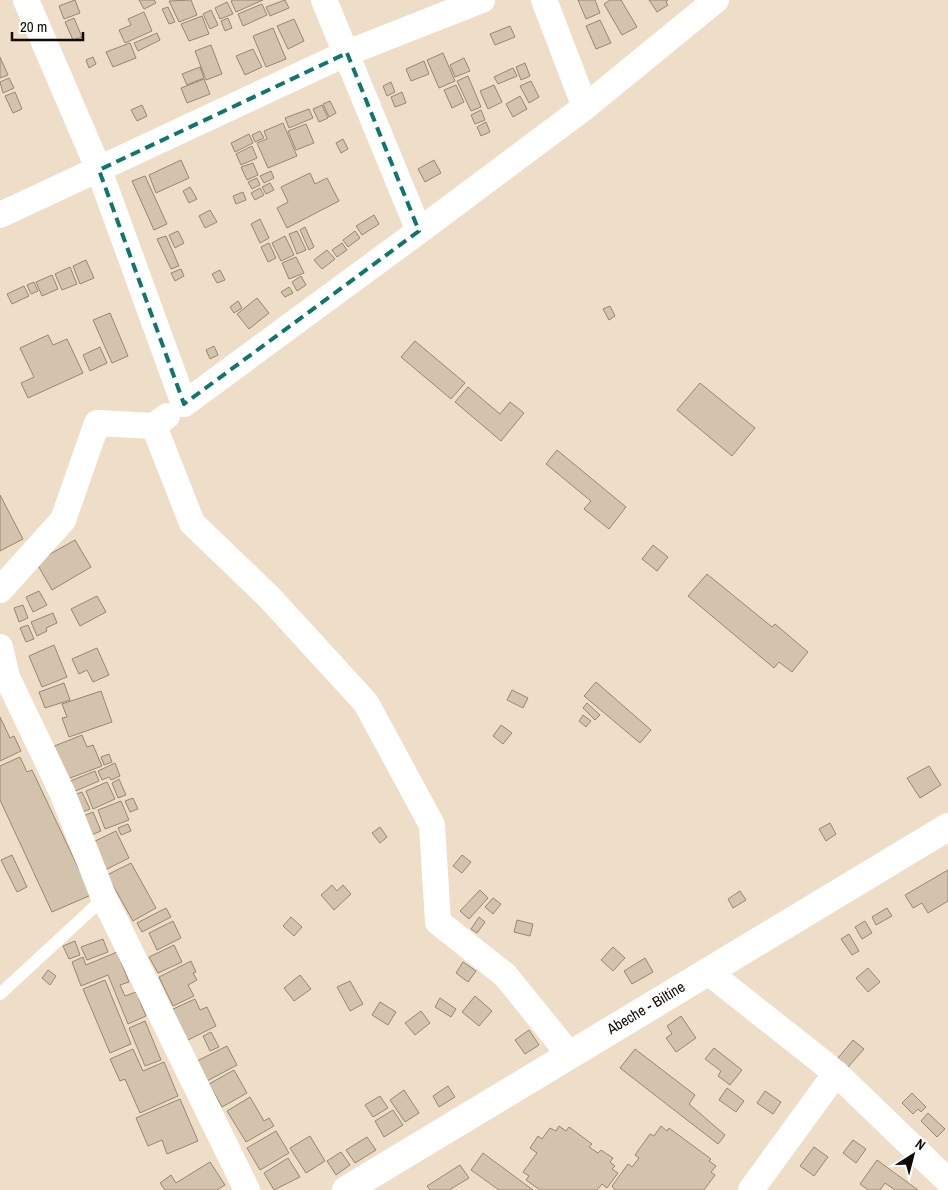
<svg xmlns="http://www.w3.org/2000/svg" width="948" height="1190" viewBox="0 0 948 1190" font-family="'Archivo Narrow',sans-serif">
<rect width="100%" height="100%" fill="#efdec7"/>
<!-- building -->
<g fill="#d4c3ac" stroke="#968771">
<polygon points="75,0 80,13 64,19 59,6"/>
<polygon points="139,0 154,0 156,3 144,9"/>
<polygon points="191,0 197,15 179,22 169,1"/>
<polygon points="233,0 263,0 236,12 231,1"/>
<polygon points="285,0 289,8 270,16 266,7"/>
<polygon points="578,0 595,0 600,13 586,19"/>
<polygon points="610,0 621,0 637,27 622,35 604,4"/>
<polygon points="649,0 668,0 666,2 668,5 657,12"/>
<polygon points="227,2 233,14 220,19 215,8"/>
<polygon points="262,4 267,15 243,26 238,14"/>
<polygon points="168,7 175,22 169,24 162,9"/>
<polygon points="211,10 218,25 210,29 203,14"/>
<polygon points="144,12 152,31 125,43 119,30 131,25 128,19"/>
<polygon points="202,16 209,34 189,41 181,24"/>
<polygon points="74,18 82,37 73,40 65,22"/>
<polygon points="228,18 232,28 225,31 221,21"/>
<polygon points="294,19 304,41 288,49 277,26"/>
<polygon points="600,20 611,43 596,49 586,26"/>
<polygon points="510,26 515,37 495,45 490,34"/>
<polygon points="273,28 286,59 266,67 253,36"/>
<polygon points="157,33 160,40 138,51 134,43"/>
<polygon points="130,43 136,58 113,67 106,52"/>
<polygon points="211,45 222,74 206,80 195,51"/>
<polygon points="253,49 262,67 245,75 236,56"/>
<polygon points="443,53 455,81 439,88 427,60"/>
<polygon points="0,57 8,75 0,78"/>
<polygon points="93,57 96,64 89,68 86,60"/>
<polygon points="464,58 470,71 455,77 450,65"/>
<polygon points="424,61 429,74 411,81 406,69"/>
<polygon points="525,63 530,76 521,80 516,67"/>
<polygon points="200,67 204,78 187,85 182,74"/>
<polygon points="513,68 517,76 498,84 494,77"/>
<polygon points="468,76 481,107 471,111 457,81"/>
<polygon points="9,78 14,88 3,93 0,82"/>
<polygon points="204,79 210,94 187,103 181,88"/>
<polygon points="531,81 539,97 529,103 520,86"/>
<polygon points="391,82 395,92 387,96 383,86"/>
<polygon points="456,85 464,102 452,108 444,90"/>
<polygon points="494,85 502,102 488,109 480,91"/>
<polygon points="15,92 22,109 13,113 5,96"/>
<polygon points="402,92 406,103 395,107 391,97"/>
<polygon points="520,96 527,109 513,117 506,104"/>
<polygon points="330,101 336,113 329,117 323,104"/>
<polygon points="142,105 147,116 137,121 131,110"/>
<polygon points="322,105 328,118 319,122 313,109"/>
<polygon points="309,109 313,118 289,128 285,118"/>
<polygon points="481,110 485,120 475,124 471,115"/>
<polygon points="486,122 490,132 481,136 477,127"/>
<polygon points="283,123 297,156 268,168 257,143 267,139 264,131"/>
<polygon points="306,124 314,143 296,150 288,131"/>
<polygon points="260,131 264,138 255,142 252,135"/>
<polygon points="249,134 253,143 235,152 231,143"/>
<polygon points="343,139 348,149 341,153 336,143"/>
<polygon points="252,146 257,158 241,165 236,154"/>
<polygon points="181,160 189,178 156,193 149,175"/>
<polygon points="434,160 441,173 425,182 418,169"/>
<polygon points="253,163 258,175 247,180 241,167"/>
<polygon points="271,171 274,178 264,183 260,176"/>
<polygon points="310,173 315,184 327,178 339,201 287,228 277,208 288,202 281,187"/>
<polygon points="145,176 167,224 154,230 132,181"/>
<polygon points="257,178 260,185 252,189 248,182"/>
<polygon points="270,183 274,190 266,194 262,187"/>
<polygon points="190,187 197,199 189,203 183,191"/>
<polygon points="260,188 264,195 255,200 251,193"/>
<polygon points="243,192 246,200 236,204 233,196"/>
<polygon points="210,210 217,222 205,228 199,216"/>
<polygon points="374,215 379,224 362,235 356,226"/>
<polygon points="260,219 269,238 260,243 251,224"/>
<polygon points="305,227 314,247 309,250 300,230"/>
<polygon points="178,231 184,243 175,248 169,235"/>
<polygon points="297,231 306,250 297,254 289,234"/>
<polygon points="355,231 360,238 348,247 343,240"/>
<polygon points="166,236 179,266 171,269 157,239"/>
<polygon points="285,236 294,255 281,261 272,243"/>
<polygon points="269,243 276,258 268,262 261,247"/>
<polygon points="342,243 347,250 337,257 332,250"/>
<polygon points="327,250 335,259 322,269 314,260"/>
<polygon points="296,257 304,273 289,279 282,263"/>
<polygon points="86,260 94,278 80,284 73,266"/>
<polygon points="70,267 77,284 62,290 55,274"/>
<polygon points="181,269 184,276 175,281 171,273"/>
<polygon points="220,270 225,280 217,283 212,274"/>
<polygon points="52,275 58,289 42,296 36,282"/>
<polygon points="301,276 306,285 297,291 292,282"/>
<polygon points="34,282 38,291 31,294 27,285"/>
<polygon points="24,286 29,296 12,304 7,294"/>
<polygon points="289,287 293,293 285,297 281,292"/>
<polygon points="257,298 269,313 249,329 237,314"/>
<polygon points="238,301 242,308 234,313 230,307"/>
<polygon points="610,306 615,316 609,320 603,309"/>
<polygon points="110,313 128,356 112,363 93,320"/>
<polygon points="48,335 53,345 67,339 83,373 28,398 21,383 34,377 20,348"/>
<polygon points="415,341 465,383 451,399 401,357"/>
<polygon points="214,346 218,355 210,359 206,350"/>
<polygon points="100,347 107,363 90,371 83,355"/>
<polygon points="700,383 755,428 732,456 677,410"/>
<polygon points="468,387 500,414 510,402 524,413 501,441 455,402"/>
<polygon points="557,450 626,507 609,529 584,509 591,501 546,464"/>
<polygon points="0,495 23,539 0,551"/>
<polygon points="75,540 91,567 52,590 36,562"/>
<polygon points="653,545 668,557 657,571 642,559"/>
<polygon points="707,574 772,627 775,624 808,652 792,672 779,662 774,668 688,596"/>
<polygon points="39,591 47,605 33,612 26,597"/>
<polygon points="97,596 106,612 80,626 71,609"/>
<polygon points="23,605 28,618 19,622 14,608"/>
<polygon points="53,613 57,623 46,628 47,631 37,636 31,622"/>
<polygon points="28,625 34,639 26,642 20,628"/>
<polygon points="54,645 67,677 42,687 29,656"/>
<polygon points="97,648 109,675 93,682 87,670 79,674 72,659"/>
<polygon points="596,682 651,730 640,743 584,696"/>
<polygon points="64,683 70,700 45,708 39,692"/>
<polygon points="512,690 528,698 523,708 507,700"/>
<polygon points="101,691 112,722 69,737 62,718 67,717 62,704"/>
<polygon points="587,703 600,715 595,720 583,708"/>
<polygon points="583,715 591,721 586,727 579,721"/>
<polygon points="0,717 10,738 14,736 21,751 0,761"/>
<polygon points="501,725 512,733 503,744 493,736"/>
<polygon points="82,735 87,747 93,745 102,766 65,780 52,747"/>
<polygon points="109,754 112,762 104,765 101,757"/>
<polygon points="20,757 27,772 32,770 91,895 52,912 0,800 0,766"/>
<polygon points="115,763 120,776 111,780 109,777 102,780 98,771"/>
<polygon points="929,766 941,785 920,798 907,778"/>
<polygon points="95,771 99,781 73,792 68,782"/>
<polygon points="119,779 126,795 118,798 112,783"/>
<polygon points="107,782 115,799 93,809 86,791"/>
<polygon points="82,792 90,809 82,812 74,795"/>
<polygon points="133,798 138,809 130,812 125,801"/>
<polygon points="121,801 129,820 105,829 98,810"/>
<polygon points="93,812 101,831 91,835 83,816"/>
<polygon points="830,823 836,834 826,841 819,829"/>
<polygon points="128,824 131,831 121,835 118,828"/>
<polygon points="380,827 387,837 380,843 372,833"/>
<polygon points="116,831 129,858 105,870 91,843"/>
<polygon points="12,855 27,887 17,892 1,860"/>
<polygon points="462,855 471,862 462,873 453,866"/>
<polygon points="131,863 156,908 133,921 107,875"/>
<polygon points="948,870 948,901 928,913 922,903 913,908 905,895"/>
<polygon points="332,885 337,891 343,885 351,894 334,910 321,895"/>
<polygon points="480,890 488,898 469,919 460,911"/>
<polygon points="740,891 746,900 733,908 728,899"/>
<polygon points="493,898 501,904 493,914 485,907"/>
<polygon points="166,908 171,917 142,932 137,923"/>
<polygon points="887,908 892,916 876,925 872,917"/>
<polygon points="291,917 302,927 294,936 283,926"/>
<polygon points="479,917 485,922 477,933 471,929"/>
<polygon points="517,920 533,924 530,936 514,932"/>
<polygon points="173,921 181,938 157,950 149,933"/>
<polygon points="865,921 872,933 862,939 855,927"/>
<polygon points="849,934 859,951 852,955 841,939"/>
<polygon points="103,939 108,952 87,960 81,947"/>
<polygon points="75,941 80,955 69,959 63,946"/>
<polygon points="174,945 182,962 158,973 149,957"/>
<polygon points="613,947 625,958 613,971 601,960"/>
<polygon points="117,952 129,982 120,985 125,996 136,992 146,1016 128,1024 108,975 81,986 72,962 83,957 86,965"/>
<polygon points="645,958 653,972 632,984 624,971"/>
<polygon points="191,961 196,972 193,973 197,980 188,985 194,996 173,1006 159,977"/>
<polygon points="463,962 476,971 468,982 456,973"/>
<polygon points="868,968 880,982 868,992 856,978"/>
<polygon points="48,970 56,976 50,985 42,978"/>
<polygon points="300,975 311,989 294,1001 284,988"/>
<polygon points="105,980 131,1044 110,1053 83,989"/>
<polygon points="350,981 363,1004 350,1011 337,987"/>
<polygon points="475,996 492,1011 479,1026 462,1012"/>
<polygon points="440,998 456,1009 451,1017 435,1007"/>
<polygon points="195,999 200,1010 207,1007 216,1026 186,1041 171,1010"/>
<polygon points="380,1002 396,1012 388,1025 372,1015"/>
<polygon points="421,1011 430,1023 415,1035 405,1023"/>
<polygon points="681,1016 696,1038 676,1052 666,1038 672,1034 667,1026"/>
<polygon points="145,1021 161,1060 145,1066 129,1028"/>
<polygon points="529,1030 539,1045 525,1054 515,1040"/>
<polygon points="211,1032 219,1047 210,1051 203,1036"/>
<polygon points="853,1040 864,1049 848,1067 838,1058"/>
<polygon points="227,1046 237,1065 207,1081 197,1061"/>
<polygon points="714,1048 742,1070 730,1085 718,1076 721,1071 705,1059"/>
<polygon points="133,1049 143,1071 164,1062 178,1096 140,1113 125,1079 120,1081 110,1059"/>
<polygon points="635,1049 695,1095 689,1104 725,1135 718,1144 620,1068"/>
<polygon points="234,1070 247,1093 222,1107 209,1084"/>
<polygon points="448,1086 455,1097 439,1107 433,1096"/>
<polygon points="727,1088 744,1101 736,1112 719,1100"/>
<polygon points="404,1090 419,1113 405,1122 390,1100"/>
<polygon points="765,1091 781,1102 773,1114 757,1103"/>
<polygon points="912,1093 926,1107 921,1112 918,1109 913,1114 902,1103"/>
<polygon points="380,1096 388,1108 373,1117 365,1105"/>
<polygon points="250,1097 264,1121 269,1118 274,1126 246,1142 227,1111"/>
<polygon points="180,1099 198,1141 167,1154 162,1140 148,1146 136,1118"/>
<polygon points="393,1110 403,1125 384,1137 375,1121"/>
<polygon points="928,1113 945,1129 937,1137 921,1121"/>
<polygon points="559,1126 566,1131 569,1127 592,1144 589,1147 598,1153 601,1150 613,1158 610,1162 615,1166 612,1169 618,1173 607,1188 602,1184 597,1190 540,1190 526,1180 529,1176 523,1172 537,1153 530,1148 538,1136 542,1139 550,1128 556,1131"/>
<polygon points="661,1126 667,1131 669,1128 711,1159 709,1161 716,1166 711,1172 715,1175 704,1190 615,1190 612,1186 628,1164 632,1167 639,1158 635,1155 650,1134 654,1136"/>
<polygon points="276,1131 289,1153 260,1170 247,1148"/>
<polygon points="310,1136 325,1161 306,1173 290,1148"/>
<polygon points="367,1137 376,1150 355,1163 346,1150"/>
<polygon points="853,1140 866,1149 856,1163 843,1153"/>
<polygon points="814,1147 828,1157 814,1176 800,1166"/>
<polygon points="341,1152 350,1165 336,1175 327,1161"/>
<polygon points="483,1153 533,1190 499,1190 471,1170"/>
<polygon points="288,1158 300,1177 274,1190 264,1173"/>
<polygon points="877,1160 918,1190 895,1190 885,1183 880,1190 868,1190 860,1184"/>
<polygon points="210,1162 225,1185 217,1190 165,1190 160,1183 171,1175 176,1183"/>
<polygon points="460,1165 469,1178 449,1190 430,1190 427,1186"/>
</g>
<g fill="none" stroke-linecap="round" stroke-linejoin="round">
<!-- service -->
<polyline stroke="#fff" stroke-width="12" points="0,994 104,898"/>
<!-- minor -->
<g stroke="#fff" stroke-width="26">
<polyline points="26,0 99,170 184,404 419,231 324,0"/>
<polyline points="544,0 585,107"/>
<polyline points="0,215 347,53 482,0"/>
<polyline points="419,231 585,107 716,0"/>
<polyline points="154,426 192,523 269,597 366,703 432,825 438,922 505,975 569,1054"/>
<polyline points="0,590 63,520 97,423 154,426 167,416"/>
<polyline points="0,647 7,677 62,792 104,898 247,1190"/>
<polyline points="707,971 836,1073 948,1181"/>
<polyline points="751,1190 836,1073"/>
</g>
<!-- secondary -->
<polyline stroke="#fff" stroke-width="28" points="346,1190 948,827"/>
</g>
<!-- marked area -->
<path fill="none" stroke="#0f766e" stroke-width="4" stroke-dasharray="10 6" stroke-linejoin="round" d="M347 53 419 231 184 404 99 170Z"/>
<g text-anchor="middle" stroke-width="5" stroke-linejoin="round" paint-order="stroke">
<!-- street labels -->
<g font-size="15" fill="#100a04" stroke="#fff">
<text transform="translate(646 1008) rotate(-31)" y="5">Abeche - Biltine</text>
</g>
</g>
<!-- north arrow -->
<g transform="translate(913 1155) rotate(36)" stroke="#ffffff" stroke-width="4" paint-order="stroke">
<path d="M0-4L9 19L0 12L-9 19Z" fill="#100a04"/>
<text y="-8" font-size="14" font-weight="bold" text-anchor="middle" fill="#100a04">N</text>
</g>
<!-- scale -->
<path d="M12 32v8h71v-8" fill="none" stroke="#100a04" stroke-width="2.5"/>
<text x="20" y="32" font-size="15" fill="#100a04" stroke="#ffffff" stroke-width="4" paint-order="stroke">20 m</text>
</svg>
